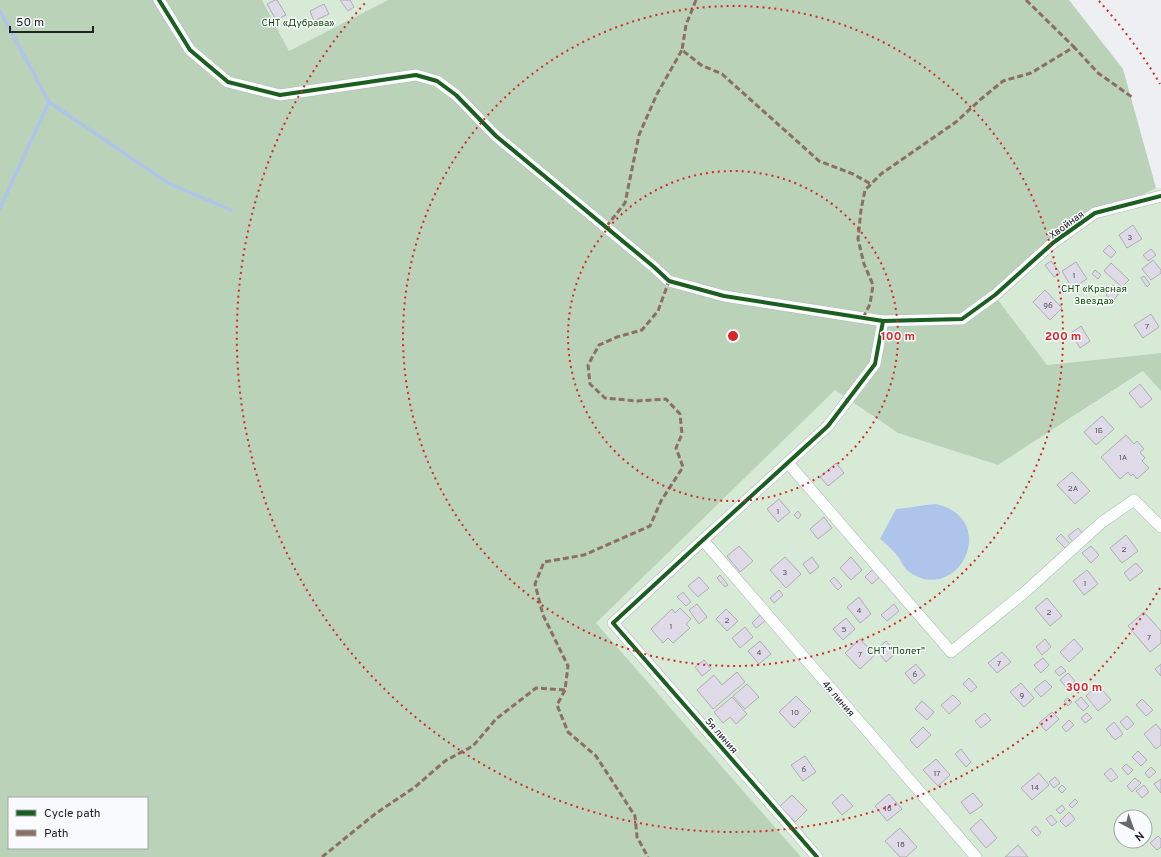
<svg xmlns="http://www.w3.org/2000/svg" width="1161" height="857" viewBox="0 0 1161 857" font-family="Overpass,sans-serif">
<rect width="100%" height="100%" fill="#edeff3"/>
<!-- green -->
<g fill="#d6ead6" fill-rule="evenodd">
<polygon points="262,0 388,0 289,51"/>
<polygon points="1156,188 1161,188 1161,353 1047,365 992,292 1062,234"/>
<path d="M1144 371 1161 391V857H801L596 623 835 390 898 433 998 465ZM1121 817H1145V841H1121Z"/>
</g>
<!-- forest -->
<path fill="#b9d2b8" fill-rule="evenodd" d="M0 0H262L289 51 388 0H1069L1123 69 1156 188 1062 234 992 292 1047 365 1161 353V391L1143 371 998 465 898 433 835 390 596 623 801 857H0ZM9 798H147V848H9Z"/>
<!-- water -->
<path fill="#afc4eb" d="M936 504C940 505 945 506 948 508 995 531 955 602 911 573 902 568 901 558 894 552 890 547 885 543 880 539L896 509C910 508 923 505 936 504Z"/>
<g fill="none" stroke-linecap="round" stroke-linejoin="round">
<!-- stream -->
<g stroke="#afc4eb" stroke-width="3.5">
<polyline points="0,11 49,102 168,183 231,210"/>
<polyline points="0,208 49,102"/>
</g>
</g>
<!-- building -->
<g fill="#dedae7" stroke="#aeaeb1">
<polygon points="275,0 277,0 286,15 276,20 267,4"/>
<polygon points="340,0 350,0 354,7 348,11"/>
<polygon points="324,4 329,14 314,21 310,11"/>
<polygon points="1133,225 1142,239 1127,248 1119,235"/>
<polygon points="1109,245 1116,252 1111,258 1103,251"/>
<polygon points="1151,249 1156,255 1148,261 1143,255"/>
<polygon points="1153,260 1161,270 1161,273 1151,280 1142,269"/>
<polygon points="1051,261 1060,273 1054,277 1045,265"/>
<polygon points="1076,262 1087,279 1072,288 1062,271"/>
<polygon points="1111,263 1129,280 1122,287 1104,271"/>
<polygon points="1095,270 1101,275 1098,279 1092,274"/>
<polygon points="1144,276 1150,284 1147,287 1141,278"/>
<polygon points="1113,285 1121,291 1113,301 1106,295"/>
<polygon points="1045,290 1062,308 1050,320 1033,302"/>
<polygon points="1151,314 1159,327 1143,338 1134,325"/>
<polygon points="1081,326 1090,341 1080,348 1071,333"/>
<polygon points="1140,384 1152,399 1141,408 1129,393"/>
<polygon points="1102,416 1114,429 1096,445 1084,432"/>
<polygon points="1126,435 1134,444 1137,441 1144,449 1140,452 1145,458 1142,461 1149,468 1137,479 1133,474 1131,476 1128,472 1120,479 1101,457"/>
<polygon points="836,463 844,473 828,486 820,477"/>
<polygon points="1072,472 1090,491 1075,504 1057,485"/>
<polygon points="779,499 790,512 778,522 767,509"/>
<polygon points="798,511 801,515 798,519 794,515"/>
<polygon points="824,517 832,528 818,539 810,529"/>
<polygon points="1078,528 1083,534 1073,542 1068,536"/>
<polygon points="1061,534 1070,544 1065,548 1056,539"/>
<polygon points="1126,535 1138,551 1122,563 1110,548"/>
<polygon points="739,546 753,561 740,572 727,556"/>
<polygon points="1091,546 1099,555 1091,563 1082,553"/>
<polygon points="785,557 801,574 786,588 770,570"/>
<polygon points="812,557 819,567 810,574 803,564"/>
<polygon points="851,557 862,570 851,580 840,568"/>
<polygon points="1136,563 1143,571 1130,581 1124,573"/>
<polygon points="875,567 883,574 872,584 865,577"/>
<polygon points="1087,570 1098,584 1084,595 1073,581"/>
<polygon points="720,575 728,585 725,587 717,578"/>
<polygon points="699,577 709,588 698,597 688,586"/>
<polygon points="834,577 842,586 838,590 830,581"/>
<polygon points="779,590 783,595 774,603 770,598"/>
<polygon points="683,592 691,602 686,606 677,597"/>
<polygon points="859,597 871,614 860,623 847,607"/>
<polygon points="1047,598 1062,616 1050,626 1035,608"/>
<polygon points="697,604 707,617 699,624 689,610"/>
<polygon points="894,604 899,611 887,621 881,615"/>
<polygon points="680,608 691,619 686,624 690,628 673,643 668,638 663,643 651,629 672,609 675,613"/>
<polygon points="726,609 738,621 727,631 716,619"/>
<polygon points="1144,612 1161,631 1161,643 1150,652 1128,626"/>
<polygon points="760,615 765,621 756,628 752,623"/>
<polygon points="846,618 855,629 843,640 833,629"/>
<polygon points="745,627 753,637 740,648 732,638"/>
<polygon points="860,639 875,655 860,669 845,653"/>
<polygon points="1045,639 1051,647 1042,655 1036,647"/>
<polygon points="1074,639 1083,649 1069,662 1060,652"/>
<polygon points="760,641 771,654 759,664 748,651"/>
<polygon points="886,641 896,653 886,662 876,650"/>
<polygon points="1002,652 1011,662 997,673 988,663"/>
<polygon points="1043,658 1049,665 1041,673 1034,665"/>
<polygon points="704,660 711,669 702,676 695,667"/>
<polygon points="916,664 925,675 914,684 905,673"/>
<polygon points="1161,664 1161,676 1155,669"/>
<polygon points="1061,666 1066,671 1059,676 1055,671"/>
<polygon points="737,672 745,682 713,709 697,690 714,675 722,685"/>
<polygon points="1068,673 1075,681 1067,688 1060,680"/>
<polygon points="969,678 977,687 971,692 963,684"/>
<polygon points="1045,680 1052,687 1041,697 1034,689"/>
<polygon points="1021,683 1034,698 1024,707 1010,692"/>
<polygon points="747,684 759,697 745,709 733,696"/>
<polygon points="1098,685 1111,700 1098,711 1086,696"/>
<polygon points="953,695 961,703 949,714 941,705"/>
<polygon points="796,696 811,711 794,728 779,712"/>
<polygon points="732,697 747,714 736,724 730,717 723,723 714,712"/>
<polygon points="1081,697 1089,706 1083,711 1075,702"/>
<polygon points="1068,698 1072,702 1068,706 1064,701"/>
<polygon points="1142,699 1153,710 1146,716 1136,705"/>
<polygon points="922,701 934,712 927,720 915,709"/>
<polygon points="1052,712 1059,719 1046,731 1039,723"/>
<polygon points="985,713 991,720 981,728 975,721"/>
<polygon points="1087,713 1092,718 1085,723 1081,718"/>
<polygon points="1127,716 1134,724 1127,730 1120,722"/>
<polygon points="1069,720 1074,725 1066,732 1062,727"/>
<polygon points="1114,722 1123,734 1115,740 1106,729"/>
<polygon points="1156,724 1161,730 1161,745 1156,749 1144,734"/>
<polygon points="923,727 931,735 917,748 910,740"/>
<polygon points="961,749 971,762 966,767 955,754"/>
<polygon points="1138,751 1147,760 1141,766 1132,757"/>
<polygon points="805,756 816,772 803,781 791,765"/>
<polygon points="936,759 950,775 938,786 923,770"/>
<polygon points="1126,764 1133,770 1128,775 1122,768"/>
<polygon points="1151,767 1156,772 1149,778 1145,773"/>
<polygon points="1111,768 1118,777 1111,782 1104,774"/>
<polygon points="1039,773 1049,785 1032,800 1021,788"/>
<polygon points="1055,777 1060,783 1054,788 1049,782"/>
<polygon points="1135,778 1141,783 1132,792 1127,786"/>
<polygon points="1161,779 1161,793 1154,784"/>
<polygon points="1062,785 1066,789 1062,793 1058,789"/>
<polygon points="1144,785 1149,792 1142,798 1136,791"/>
<polygon points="973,793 983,805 970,814 961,802"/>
<polygon points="842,794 853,806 842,815 832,803"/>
<polygon points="889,794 902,809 887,821 875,806"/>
<polygon points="792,795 807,810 795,822 780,806"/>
<polygon points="1075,799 1078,802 1072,808 1069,805"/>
<polygon points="1062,805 1065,809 1060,814 1056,810"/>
<polygon points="1069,812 1075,819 1066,827 1060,821"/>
<polygon points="1051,815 1057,822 1052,826 1046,819"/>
<polygon points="981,819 997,838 986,848 970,829"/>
<polygon points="1036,826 1041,833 1037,836 1031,830"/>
<polygon points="900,828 917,847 906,857 900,857 885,841"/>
<polygon points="1158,836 1161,839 1161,847 1157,850 1150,843"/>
<polygon points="1018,845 1028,857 1005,857"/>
</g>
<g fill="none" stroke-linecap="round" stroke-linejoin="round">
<defs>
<g id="street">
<polyline points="159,0 190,50 228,82 280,95 416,75 437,81 456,95 496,136 654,267 669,281 724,296 883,321 962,319 995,295 1054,242 1095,213 1161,196"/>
<polyline points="788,463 951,652 1025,592 1101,523 1134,500 1161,527"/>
<polyline points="703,540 976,857"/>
<polyline points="817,857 613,623 703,540 828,426 875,364 883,321"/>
</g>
</defs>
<!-- street casing -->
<use href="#street" stroke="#b4b6b9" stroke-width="12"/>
<!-- street -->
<use href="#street" stroke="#fcfdfd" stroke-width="11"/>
<!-- quiet -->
<g stroke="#8d6e63" stroke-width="3" stroke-dasharray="6 3" stroke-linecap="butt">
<polyline points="696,0 686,25 682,50 701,65 722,74 819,161 853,174 871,184"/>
<polyline points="1026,0 1074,47"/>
<polyline points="606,227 625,203 639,135 657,94 682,50"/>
<polyline points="863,318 870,304 873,285 864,264 858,239 861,210 865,190 881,174 956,122 981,99 1003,81 1031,73 1074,47 1098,73 1132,97"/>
<polyline points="565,690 557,705 568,732 596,756 635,816 637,837 648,857"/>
<polyline points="322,857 375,814 415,787 445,761 473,746 496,719 536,688 565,690 568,666 543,615 535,584 544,562 584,555 650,526 661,501 683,467 676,448 682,434 680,414 666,399 637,401 605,398 590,384 588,365 599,345 617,337 642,330 658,311 669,281"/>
</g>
<defs>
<g id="cycleway">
<polyline points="159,0 190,50 228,82 280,95 416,75 437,81 456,95 496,136 654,267 669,281 724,296 883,321 962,319 995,295 1054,242 1095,213 1161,196"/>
<polyline points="817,857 613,623 703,540 828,426 875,364 883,321"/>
</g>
</defs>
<!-- cycleway casing -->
<use href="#cycleway" stroke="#f9fbfe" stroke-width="6"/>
<!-- cycleway -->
<use href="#cycleway" stroke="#1b5e20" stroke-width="4"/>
</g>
<!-- distance rings -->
<g fill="none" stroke="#d62828" stroke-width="2" stroke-dasharray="2 4">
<circle cx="733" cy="336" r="165"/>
<circle cx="733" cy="336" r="330"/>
<path d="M1160 588A496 496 0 1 1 367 1M1099 1A496 496 0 0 1 1160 84"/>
</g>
<g text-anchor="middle" stroke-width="3" stroke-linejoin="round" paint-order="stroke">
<!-- number labels -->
<g font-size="8" fill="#515156">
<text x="1130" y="240">3</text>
<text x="1074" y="278">1</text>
<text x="1048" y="308">96</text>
<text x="1147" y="329">7</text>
<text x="1099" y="433">1Б</text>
<text x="1123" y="460">1А</text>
<text x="1073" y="491">2А</text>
<text x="778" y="514">1</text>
<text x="1124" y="552">2</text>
<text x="785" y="575">3</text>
<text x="1085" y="586">1</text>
<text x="859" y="613">4</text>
<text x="1049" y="615">2</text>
<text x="727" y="623">2</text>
<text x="671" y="629">1</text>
<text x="844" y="632">5</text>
<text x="1149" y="640">7</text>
<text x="759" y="655">4</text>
<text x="860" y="657">7</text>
<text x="999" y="666">7</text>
<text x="915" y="677">6</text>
<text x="1022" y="698">9</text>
<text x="795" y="715">10</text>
<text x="804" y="772">6</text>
<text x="937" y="776">17</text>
<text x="1035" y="790">14</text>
<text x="888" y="811">16</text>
<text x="901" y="847">18</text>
</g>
<!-- park labels -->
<g font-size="10" fill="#0d4b05" stroke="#f9fbfe">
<text x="298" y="26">СНТ «Дубрава»</text>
<text x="1094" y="292">СНТ «Красная<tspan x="1094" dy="12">Звезда»</tspan></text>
<text x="896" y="654">СНТ "Полет"</text>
</g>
<!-- street labels -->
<g font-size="10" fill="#222326" stroke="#f9fbfe">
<text transform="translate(1066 224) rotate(-36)" y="4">Хвойная</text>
<text transform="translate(839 698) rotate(49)" y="4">4я линия</text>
<text transform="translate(722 735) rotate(49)" y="4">5я линия</text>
</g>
</g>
<circle cx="733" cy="336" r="6" fill="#d62828" stroke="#f9fbfe" stroke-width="2"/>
<g font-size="12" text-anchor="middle" font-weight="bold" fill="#d62828" stroke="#f9fbfe" stroke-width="3" stroke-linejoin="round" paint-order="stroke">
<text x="898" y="340">100 m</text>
<text x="1063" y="340">200 m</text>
<text x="1084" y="691">300 m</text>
</g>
<!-- legend -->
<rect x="8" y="797" width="140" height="52" fill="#f9fbfe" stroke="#a3a5a8"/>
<rect x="16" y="810" width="20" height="6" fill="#1b5e20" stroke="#a3a5a8"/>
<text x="44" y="817" font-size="12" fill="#222326">Cycle path</text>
<rect x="16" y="830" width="20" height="6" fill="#8d6e63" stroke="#a3a5a8"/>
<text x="44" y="837" font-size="12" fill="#222326">Path</text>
<!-- north arrow -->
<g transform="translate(1133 829) rotate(139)"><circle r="19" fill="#f9fbfe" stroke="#a3a5a8"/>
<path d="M0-3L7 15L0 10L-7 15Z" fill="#696a6e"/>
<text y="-6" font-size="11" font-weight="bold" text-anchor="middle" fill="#222326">N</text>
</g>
<!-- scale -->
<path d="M10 26v6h83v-6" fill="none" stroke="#222326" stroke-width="2"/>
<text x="16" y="26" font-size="12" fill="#222326" stroke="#f9fbfe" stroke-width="3" paint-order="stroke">50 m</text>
</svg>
